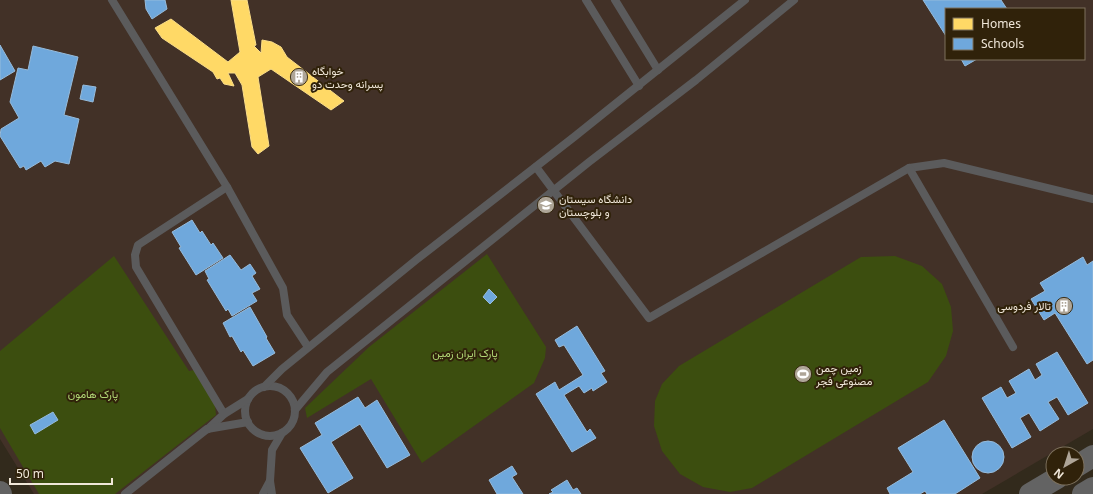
<svg xmlns="http://www.w3.org/2000/svg" width="1093" height="494" viewBox="0 0 1093 494" font-family="'Noto Sans',Vazirmatn,sans-serif">
<rect width="100%" height="100%" fill="#322a1c"/>
<!-- education -->
<path fill="#423127" fill-rule="evenodd" d="M0 0H1093V429L982 494H34L0 439ZM946 9H1084V59H946Z"/>
<!-- green -->
<g fill="#3c4e0f">
<polygon points="487,254 546,347 545,358 534,383 422,463 371,379 307,418 305,408 369,347"/>
<polygon points="114,256 189,371 194,370 215,405 216,415 115,494 39,494 0,428 0,351"/>
<polygon points="895,256 922,266 942,284 951,307 953,331 946,356 928,382 752,488 730,492 703,487 680,474 662,451 654,426 655,401 662,384 679,366 861,257"/>
</g>
<!-- homes -->
<polygon fill="#ffd966" stroke="#fadd88" points="231,0 247,0 256,45 254,46 261,53 262,40 272,42 281,47 287,57 344,101 331,110 271,69 258,77 269,146 258,154 252,147 242,85 235,73 228,73 234,86 224,84 220,78 217,79 213,72 162,38 155,28 171,19 228,62 240,52"/>
<!-- schools -->
<g fill="#6fa8dc" stroke="#96bbdb">
<polygon points="145,0 165,0 167,9 152,19 146,9"/>
<polygon points="923,0 1001,0 1007,9 946,9 946,36"/>
<polygon points="0,45 15,71 0,80"/>
<polygon points="33,46 78,57 64,115 79,119 69,164 55,161 45,167 41,161 26,170 24,166 20,168 0,136 1,129 19,118 10,102 18,68 28,70"/>
<polygon points="961,59 977,59 965,66"/>
<polygon points="83,85 96,87 93,102 80,99"/>
<polygon points="192,220 200,233 202,231 211,245 213,243 223,258 196,275 179,248 181,247 172,232"/>
<polygon points="230,255 241,270 250,264 256,273 252,276 260,289 252,293 257,301 232,316 228,309 226,311 207,280 209,279 205,271"/>
<polygon points="1083,257 1087,265 1093,261 1093,360 1087,364 1055,313 1044,320 1031,299 1045,291 1040,283"/>
<polygon points="489,289 497,297 490,304 483,297"/>
<polygon points="250,307 267,337 266,338 275,353 253,366 243,350 241,352 232,336 230,337 223,323"/>
<polygon points="577,326 605,371 601,373 607,382 593,391 592,388 584,393 579,386 564,395 587,432 590,429 596,438 572,452 536,394 555,382 559,390 583,375 564,345 559,347 555,340"/>
<polygon points="1057,352 1088,403 1068,415 1057,397 1048,402 1059,419 1040,431 1029,413 1020,418 1031,437 1012,448 982,398 1001,387 1007,398 1016,393 1009,381 1029,369 1035,380 1042,375 1036,364"/>
<polygon points="358,397 365,408 377,400 410,455 387,468 360,424 331,442 353,478 328,493 300,448 322,435 315,423"/>
<polygon points="53,412 58,420 35,434 30,425"/>
<polygon points="944,420 980,478 955,494 927,494 925,491 920,494 890,494 887,488 913,472 898,448"/>
<circle cx="988" cy="457" r="16"/>
<polygon points="512,466 517,474 512,477 523,494 497,494 489,480"/>
<polygon points="567,480 573,490 577,488 581,494 549,494 553,492 551,490"/>
</g>
<g fill="none" stroke-linecap="round" stroke-linejoin="round">
<!-- lane -->
<g stroke="#5b5b5c" stroke-width="8">
<polyline points="112,0 227,187 283,288 287,315 308,347"/>
<polyline points="586,0 639,86"/>
<polyline points="615,0 658,70"/>
<polyline points="536,167 649,318 909,168 944,163 1093,199"/>
<polyline points="909,168 1013,347"/>
<circle cx="270" cy="411" r="25"/>
<polyline points="264,387 282,369 416,260 574,137 745,0"/>
<polyline points="295,410 327,372 589,162 696,80 794,0"/>
<polyline points="224,414 136,267 135,255 138,245 227,187"/>
<polyline points="208,429 224,414 248,399"/>
<polyline points="125,494 207,429 248,422"/>
<polyline points="263,494 270,481"/>
<polyline points="272,494 270,481 272,450 282,433"/>
</g>
<!-- primary -->
<g stroke="#636363" stroke-width="22">
<polyline points="1077,466 1093,456"/>
<polyline points="0,492 1,494"/>
<polyline points="1030,494 1057,478"/>
<polyline points="1083,494 1093,488"/>
</g>
</g>
<!-- icons -->
<defs>
<symbol id="building-disc" viewBox="-11 -11 22 22"><circle r="9.5" fill="#aea597" stroke="#30220a"/><path d="M-4-6H4V6H1V3H-1V6H-4ZM-2.5-4.3h1.7v1.8h-1.7ZM.8-4.3h1.7v1.8H.8ZM-2.5-1h1.7V.8h-1.7ZM.8-1h1.7V.8H.8Z" fill="#fff"/></symbol>
<symbol id="university-disc" viewBox="-11 -11 22 22"><circle r="9.5" fill="#aea597" stroke="#30220a"/><path d="M0-5L7-2L0 1L-7-2ZM-4 1L0 2.5L4 1V4Q0 6-4 4Z" fill="#fff"/></symbol>
<symbol id="stadium-disc" viewBox="-11 -11 22 22"><circle r="9.5" fill="#aea597" stroke="#30220a"/><path d="M0-5a6.5 5 0 1 0 0 10a6.5 5 0 1 0 0-10ZM-3.5-1.8h7v3.6h-7Z" fill="#fff"/></symbol>
</defs>
<g fill-rule="evenodd">
<use href="#building-disc" x="289" y="67" width="20" height="20"/>
<use href="#university-disc" x="536" y="195" width="20" height="20"/>
<use href="#building-disc" x="1054" y="296" width="20" height="20"/>
<use href="#stadium-disc" x="793" y="364" width="20" height="20"/>
</g>
<g text-anchor="middle" stroke-width="4" stroke-linejoin="round" paint-order="stroke">
<!-- poi labels -->
<g font-size="11" fill="#f0e7d9" stroke="#30220a" text-anchor="start">
<text x="312" y="75">خوابگاه<tspan x="312" dy="13">پسرانه وحدت دو</tspan></text>
<text x="559" y="203">دانشگاه سیستان<tspan x="559" dy="13">و بلوچستان</tspan></text>
<text x="1051" y="310" text-anchor="end">تالار فردوسی</text>
<text x="816" y="372">زمین چمن<tspan x="816" dy="13">مصنوعی فجر</tspan></text>
</g>
<!-- park labels -->
<g font-size="11" fill="#b1d775" stroke="#30220a">
<text x="465" y="357">پارک ایران زمین</text>
<text x="93" y="398">پارک هامون</text>
</g>
</g>
<!-- legend -->
<rect x="945" y="8" width="140" height="52" fill="#30220a" stroke="#7d715d"/>
<rect x="953" y="18" width="20" height="12" fill="#ffd966" stroke="#7d715d"/>
<text x="981" y="28" font-size="12" fill="#f0e7d9">Homes</text>
<rect x="953" y="38" width="20" height="12" fill="#6fa8dc" stroke="#7d715d"/>
<text x="981" y="48" font-size="12" fill="#f0e7d9">Schools</text>
<!-- north arrow -->
<g transform="translate(1065 466) rotate(219)"><circle r="19" fill="#30220a" stroke="#7d715d"/>
<path d="M0-3L7 15L0 10L-7 15Z" fill="#aea597"/>
<text y="-6" font-size="11" font-weight="bold" text-anchor="middle" fill="#f0e7d9">N</text>
</g>
<!-- scale -->
<path d="M10 478v6h102v-6" fill="none" stroke="#f0e7d9" stroke-width="2"/>
<text x="16" y="478" font-size="12" fill="#f0e7d9" stroke="#30220a" stroke-width="3" paint-order="stroke">50 m</text>
</svg>
